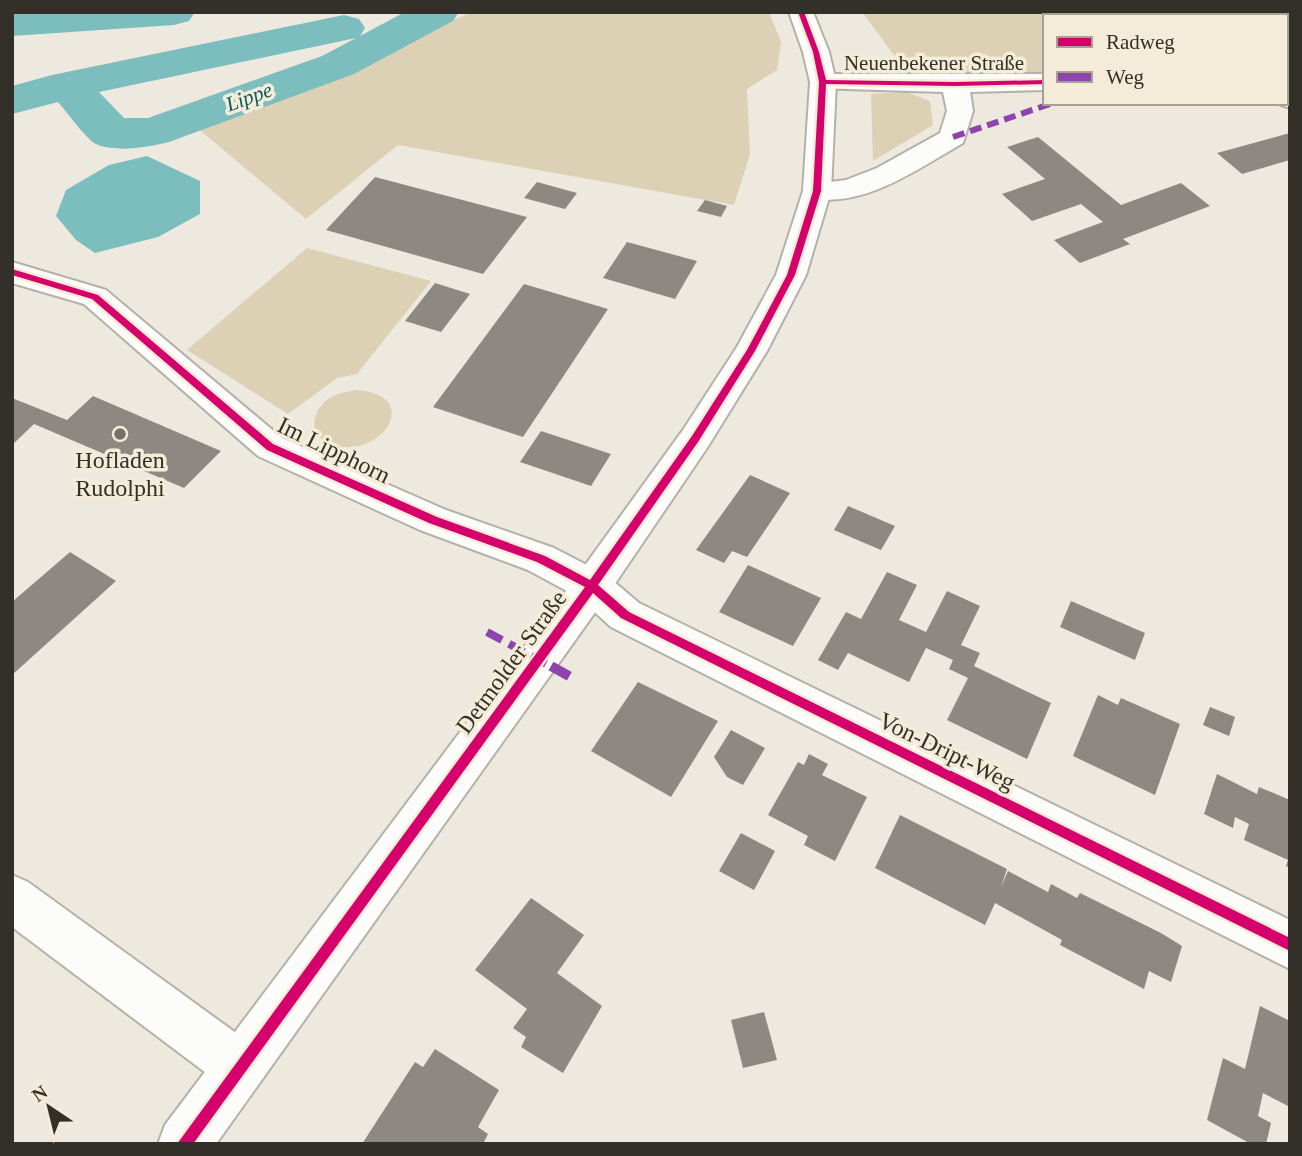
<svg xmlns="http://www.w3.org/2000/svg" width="1302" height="1156" viewBox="0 0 1302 1156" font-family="'Times New Roman',serif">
<rect width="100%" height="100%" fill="#eee9de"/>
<!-- green -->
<g fill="#dcd1b4">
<polygon points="472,12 769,12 781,42 777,70 747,89 750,154 734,205 398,145 306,219 196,127 288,94"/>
<polygon points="862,12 1178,12 1175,16 1045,16 1045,75 906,71"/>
<polygon points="906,92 930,101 933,125 873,161 871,94"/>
<polygon points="307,248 431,281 357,374 337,378 288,414 187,350"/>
<path d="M357 390C424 395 382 460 333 445 307 438 310 410 331 397 339 393 348 391 357 390Z"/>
</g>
<!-- water -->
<polygon fill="#7cbdbe" points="147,156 200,181 200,214 158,237 95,253 76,240 56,216 66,190 109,165"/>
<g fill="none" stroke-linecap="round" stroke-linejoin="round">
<!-- river -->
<g fill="#7cbdbe" fill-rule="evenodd">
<polygon points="12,12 195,12 189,21 174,25 12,36"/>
<path d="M405 12H459L453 21 354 74 169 142C149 147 116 153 96 144 85 138 67 112 58 102L12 114V86L52 75 344 15 359 19 365 28 360 36ZM356 38 322 56 148 118H124L99 92Z"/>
</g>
</g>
<!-- building -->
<g fill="#8e8883">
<polygon points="1290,133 1290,160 1242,174 1217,153"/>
<polygon points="1038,137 1121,205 1181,183 1210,206 1123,239 1130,244 1080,263 1054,240 1103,222 1081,204 1032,221 1002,194 1045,179 1007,147"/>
<polygon points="375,177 527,217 483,274 326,230"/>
<polygon points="537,182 577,193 565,209 524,198"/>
<polygon points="705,200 727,206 721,217 697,211"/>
<polygon points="627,242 697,261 675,299 603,278"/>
<polygon points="435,283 470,294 441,332 405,321"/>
<polygon points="524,284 608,309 523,437 433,407"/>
<polygon points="93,396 221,451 184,488 34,424 12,445 12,398 67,420"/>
<polygon points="541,431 611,454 591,486 520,462"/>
<polygon points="750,475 790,493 747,557 732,551 724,563 696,550"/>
<polygon points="848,506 895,526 881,550 834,530"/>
<polygon points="70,552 116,581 12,675 12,602"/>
<polygon points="748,565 821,598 793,646 719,612"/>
<polygon points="887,572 917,585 899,620 926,632 947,591 980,606 961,645 980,653 974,666 1051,703 1027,759 947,720 968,678 949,669 953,660 926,648 909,682 848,653 838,670 818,660 846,612 861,619"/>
<polygon points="1071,601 1145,633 1135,660 1060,627"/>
<polygon points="638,682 718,721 671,797 591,751"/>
<polygon points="1098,695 1118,705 1121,698 1180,724 1155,795 1073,756"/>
<polygon points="1210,707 1235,717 1229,736 1203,725"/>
<polygon points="731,730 765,748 743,785 727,777 714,757"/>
<polygon points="809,754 828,764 822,775 867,797 835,861 804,845 808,836 768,815 798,762 804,765"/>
<polygon points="1217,774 1257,794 1259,787 1290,800 1290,868 1286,866 1288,860 1244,840 1249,824 1235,817 1233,828 1204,814"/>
<polygon points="900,815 1007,869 1001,887 1008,871 1048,892 1051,884 1077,898 1080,893 1161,933 1182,946 1171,982 1149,971 1144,989 1060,945 1062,940 995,903 985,925 875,868"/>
<polygon points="741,833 775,851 754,890 719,871"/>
<polygon points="531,898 584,935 557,973 602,1006 563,1073 521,1047 526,1037 513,1028 527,1009 475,970"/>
<polygon points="1260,1006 1290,1021 1290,1107 1263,1093 1258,1116 1271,1123 1266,1144 1251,1144 1207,1120 1223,1058 1245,1069"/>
<polygon points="764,1012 777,1060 743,1068 731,1020"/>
<polygon points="435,1049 499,1090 478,1127 488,1134 483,1144 362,1144 415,1062 423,1067"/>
</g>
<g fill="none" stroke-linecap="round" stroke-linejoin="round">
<defs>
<g id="minor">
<path d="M823 74H1045V90L970 92 973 111 963 143C919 168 861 211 807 197L803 191 807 185 846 180 877 168 940 133 947 111 943 92 814 88 810 82 814 76Z"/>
<polygon points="1286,91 1290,92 1290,108 1276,103 1286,103"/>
<polygon points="12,262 106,290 282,438 446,510 554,548 606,575 639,603 1290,920 1290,969 611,627 578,597 528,570 420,530 258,456 84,304 12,283"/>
<polygon points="12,875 28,882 258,1049 265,1067 258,1085 240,1092 222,1085 12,927"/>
</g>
<polygon id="tertiary" points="789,12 813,12 829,52 836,82 831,191 806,275 767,351 707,448 606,597 216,1144 158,1144 165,1125 578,575 683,430 737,347 776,275 803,191 810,82 803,52"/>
</defs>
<!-- minor casing -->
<use href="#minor" stroke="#b5b1a9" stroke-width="4"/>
<!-- tertiary casing -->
<use href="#tertiary" stroke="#b5b1a9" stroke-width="4"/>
<!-- minor -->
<use href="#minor" fill="#fcfcfa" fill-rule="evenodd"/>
<!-- tertiary -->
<use href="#tertiary" fill="#fcfcfa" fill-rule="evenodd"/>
<!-- quiet-far2 -->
<g stroke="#8e44ad" stroke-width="6" stroke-dasharray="12 6" stroke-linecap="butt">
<polyline points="1188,16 1190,12"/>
<polyline points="953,137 1053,103"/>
</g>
<!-- quiet-far1 -->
<polyline stroke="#8e44ad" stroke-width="8" stroke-dasharray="17 8" stroke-linecap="butt" points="487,632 554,668"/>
<!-- quiet -->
<polyline stroke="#8e44ad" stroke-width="10" stroke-dasharray="21 10" stroke-linecap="butt" points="551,666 576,680"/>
<defs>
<polygon id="cycleway" points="798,12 804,12 819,52 826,80 955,82 1045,80 1045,84 955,86 826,84 821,191 795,275 755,351 698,442 598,585 629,612 1290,938 1290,951 621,618 593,593 193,1144 177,1144 585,587 537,562 429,523 267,450 92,299 12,275 12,269 98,295 273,444 437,517 545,556 590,580 692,436 747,350 787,275 813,191 819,82 813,52"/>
</defs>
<!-- cycleway casing -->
<use href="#cycleway" stroke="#f4ecd8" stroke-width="5"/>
<!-- cycleway -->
<use href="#cycleway" fill="#d6006c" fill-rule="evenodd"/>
</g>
<!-- markers -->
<circle fill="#747168" stroke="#f4ecd8" stroke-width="2.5" cx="120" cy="434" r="7"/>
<g text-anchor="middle" stroke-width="7" stroke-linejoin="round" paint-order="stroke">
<!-- far-street labels -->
<g font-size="21" fill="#323028" stroke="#f4ecd8">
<text x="934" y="70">Neuenbekener Straße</text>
</g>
<!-- far-water labels -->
<g font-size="21" font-style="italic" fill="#065c60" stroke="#f4ecd8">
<text transform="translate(249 97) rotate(-20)" y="7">Lippe</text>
</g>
<!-- street labels -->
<g font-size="24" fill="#323028" stroke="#f4ecd8">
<text transform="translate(334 450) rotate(26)" y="8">Im Lipphorn</text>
<text transform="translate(511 662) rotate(-54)" y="8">Detmolder Straße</text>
<text transform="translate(947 751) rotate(26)" y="8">Von-Dript-Weg</text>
</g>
<!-- poi labels -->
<g font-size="24" fill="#323028" stroke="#f4ecd8">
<text x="120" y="468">Hofladen<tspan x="120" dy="28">Rudolphi</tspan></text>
</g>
</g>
<!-- border -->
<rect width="1302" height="1156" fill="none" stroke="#323028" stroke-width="28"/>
<!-- legend -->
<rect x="1043" y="14" width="245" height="91" fill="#f4ecd8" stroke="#a6a192" stroke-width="2"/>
<rect x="1057" y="37" width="35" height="10" fill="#d6006c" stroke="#a6a192" stroke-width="2"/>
<text x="1106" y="49" font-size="21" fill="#323028">Radweg</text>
<rect x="1057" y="72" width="35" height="10" fill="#8e44ad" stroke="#a6a192" stroke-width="2"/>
<text x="1106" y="84" font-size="21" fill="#323028">Weg</text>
<!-- north arrow -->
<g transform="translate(49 1107) rotate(325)" stroke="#f4ecd8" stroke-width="5" paint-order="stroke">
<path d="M0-5L12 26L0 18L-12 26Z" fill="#323028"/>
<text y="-10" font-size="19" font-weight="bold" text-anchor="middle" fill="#323028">N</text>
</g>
</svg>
